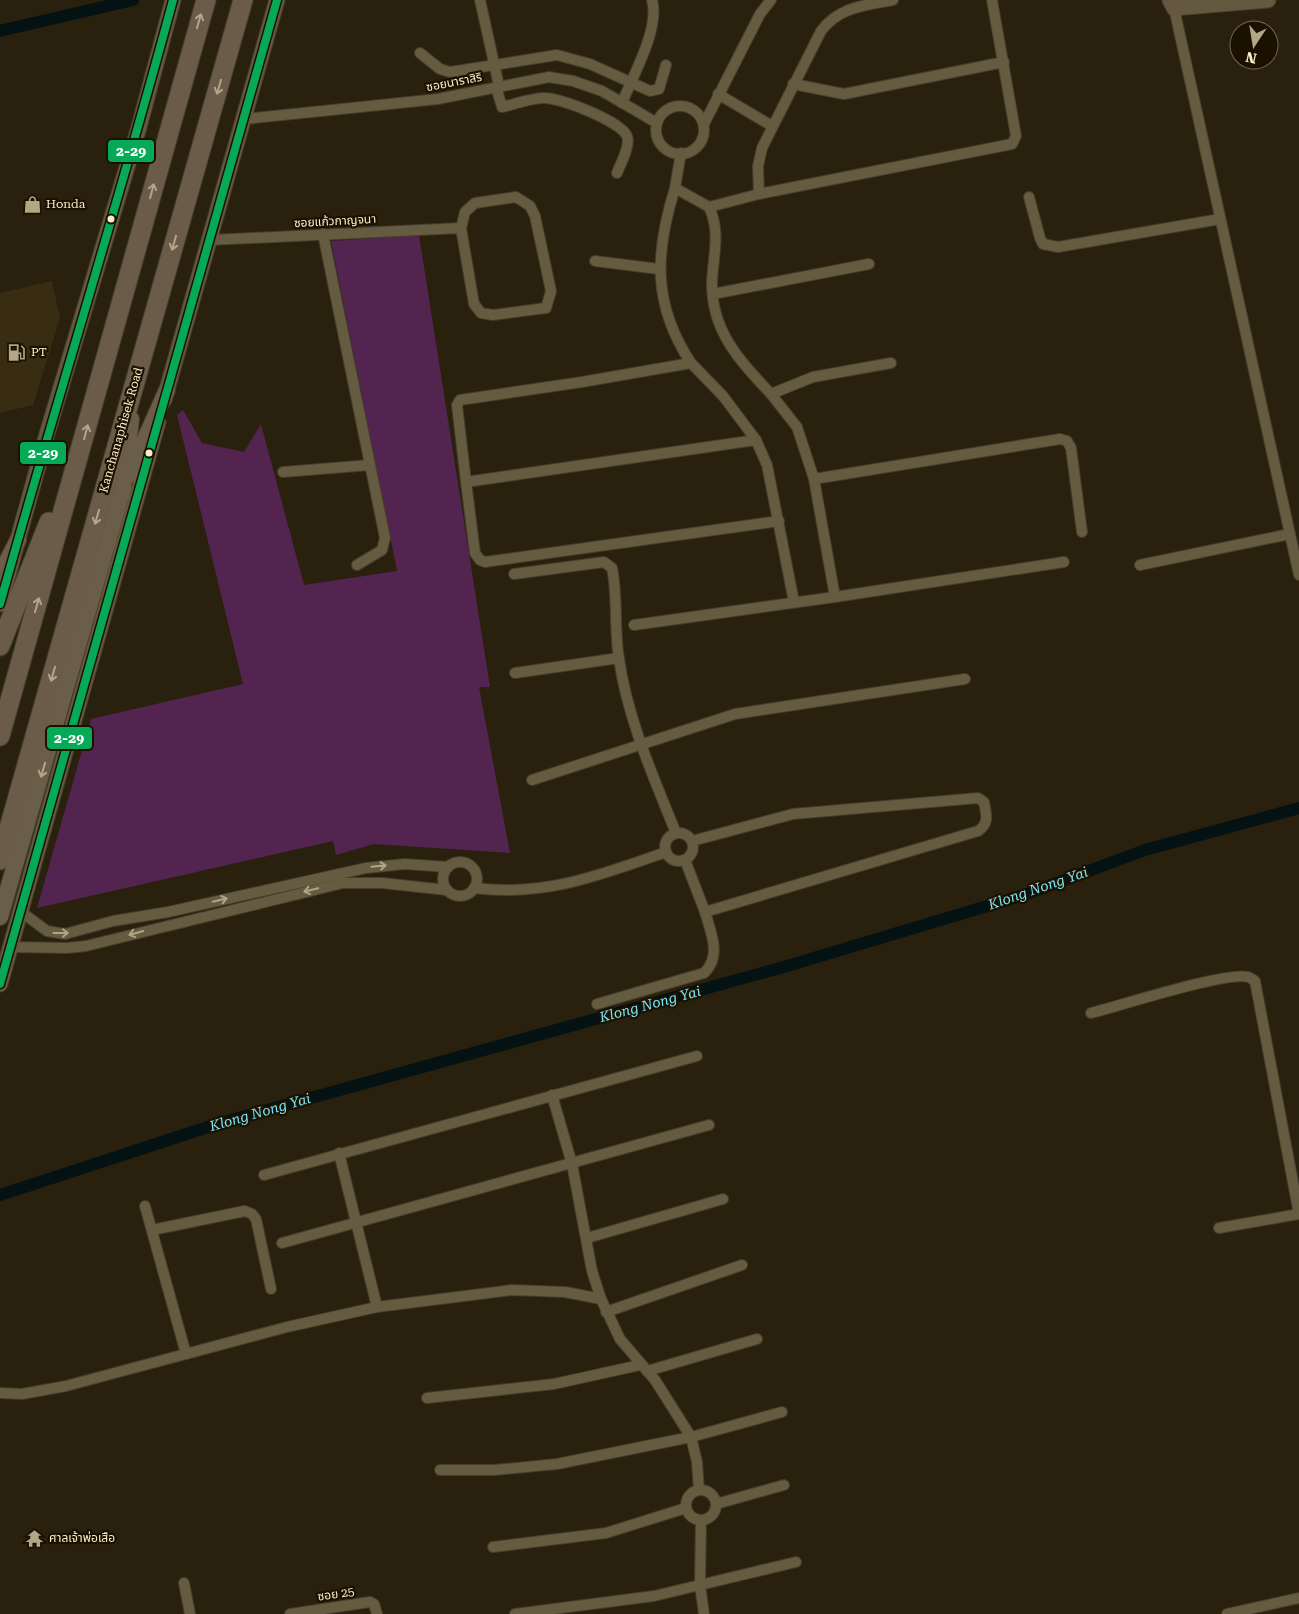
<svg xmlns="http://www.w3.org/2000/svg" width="1299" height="1614" viewBox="0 0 1299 1614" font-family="'Roboto Serif','Noto Sans Thai',serif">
<rect width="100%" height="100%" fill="#29210d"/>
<!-- built -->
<polygon fill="#382d13" points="52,281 60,318 33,405 0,413 0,293"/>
<!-- green -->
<polygon fill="#53244f" points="419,235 490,687 479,687 510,853 374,844 336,855 333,841 37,908 91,719 243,684 177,415 183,410 202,443 244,452 261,424 304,585 397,571 331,241"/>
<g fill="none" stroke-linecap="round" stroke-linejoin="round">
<!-- canal -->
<g stroke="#041213" stroke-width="12">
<polyline points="0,31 133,0"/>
<polyline points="0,1195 217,1124 787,966 1027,894 1145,850 1299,808"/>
</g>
<defs>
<g id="street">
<polyline points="480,0 499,86"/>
<polyline points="1174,8 1299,575"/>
<polyline points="420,53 440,69 450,72 557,55 590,64 650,91 659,89 666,65"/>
<polyline points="793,84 844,94 1004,62"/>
<path d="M496 87 502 107C516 104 531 98 544 98 561 98 620 121 627 136 631 145 620 165 617 173"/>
<polyline points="718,94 772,126"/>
<path d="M622 103C633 75 660 29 652 0"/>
<circle cx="680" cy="130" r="24"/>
<polyline points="245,119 438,99 549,77 573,81 602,91 657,123"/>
<polyline points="704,124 760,14 771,0"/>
<polyline points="681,153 675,188 709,207 759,194 1012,144 1016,136 992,0"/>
<path d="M675 188C655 252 652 304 691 363L582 382 460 400 457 405 466 482 756 440 767 465 794 602"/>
<path d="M759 194 758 166 762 148 821 31C839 7 865 5 893 0"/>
<polyline points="1029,197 1040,238 1043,244 1058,247 1220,219"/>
<path d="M709 207C721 232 713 256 712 282 711 331 740 361 771 394L813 377 891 363"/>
<polyline points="323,234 385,538 382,550 357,565"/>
<polyline points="210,240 461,228 474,304 481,313 493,315 546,308 551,291 535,216 530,206 516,197 475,203 465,212 461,228"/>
<polyline points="595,261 659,269"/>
<polyline points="713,294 869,264"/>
<polyline points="691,363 723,396 756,440"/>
<polyline points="771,394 797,427 814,479 1060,439 1067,441 1071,448 1082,532"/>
<polyline points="283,472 370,465"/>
<polyline points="814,479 835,597 1064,562"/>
<polyline points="466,482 475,553 480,560 485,562 779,521"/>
<polyline points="1140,565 1290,534"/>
<path d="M514 574 604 562 612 568C618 597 614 629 619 659 628 720 653 776 676 833"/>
<polyline points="634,625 835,597"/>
<polyline points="515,673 619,658"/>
<polyline points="532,780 735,714 965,679"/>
<circle cx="679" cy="847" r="14"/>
<path d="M685 860 705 912 978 831C990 823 986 814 984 802L978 798 793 814 692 841"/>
<circle cx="460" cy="879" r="17"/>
<path d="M474 888C544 897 601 875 666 852"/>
<polyline points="20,911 47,931 65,934 113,921 168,912 366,868 405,864 448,867"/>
<polyline points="10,947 67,948 86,946 343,883 382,883 447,890"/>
<path d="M597 1004 704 973C722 956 711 933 705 912"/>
<path d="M1091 1013C1119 1006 1227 971 1248 977 1250 977 1253 980 1255 981L1299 1214 1219 1228"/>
<polyline points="552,1095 572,1164 592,1271 601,1299"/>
<polyline points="339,1153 377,1307"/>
<polyline points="264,1175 697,1056"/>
<polyline points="145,1206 186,1354"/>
<polyline points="152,1230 245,1211 252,1214 256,1219 271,1289"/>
<polyline points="587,1238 723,1199"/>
<polyline points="282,1243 709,1125"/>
<polyline points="606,1312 742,1265"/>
<polyline points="647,1371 757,1339"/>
<polyline points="0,1393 22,1394 66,1386 287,1327 377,1307 512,1290 565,1292 601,1299 620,1339 655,1380 691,1437 697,1462 699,1490"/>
<polyline points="427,1398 554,1384 640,1365"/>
<polyline points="440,1470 494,1470 557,1464 691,1437 782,1412"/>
<circle cx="701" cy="1505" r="15"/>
<polyline points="716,1504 784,1485"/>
<polyline points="701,1520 700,1585 704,1614"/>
<polyline points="493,1547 606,1533 686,1508"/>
<polyline points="184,1583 190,1614"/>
<polyline points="290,1614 370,1602 374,1604 377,1614"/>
<polyline points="515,1614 654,1596 796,1562"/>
<polyline points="1227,1614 1299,1598"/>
</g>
<g id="secondary">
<polyline points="1170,0 1174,8 1268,0"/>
<polyline points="164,400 277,0"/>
<polyline points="0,604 47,434 139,127 173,0"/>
<polyline points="0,984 158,422"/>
</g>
<g id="primary">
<polyline points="129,475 167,390"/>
<polyline points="0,575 18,540"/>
<polyline points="0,917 123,489 131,419"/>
</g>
<g id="highway">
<polyline points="0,646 49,522"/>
<polyline points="0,736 206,0"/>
<polyline points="0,860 243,0"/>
</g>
</defs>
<!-- street casing -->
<use href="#street" stroke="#443e2c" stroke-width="12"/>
<!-- secondary casing -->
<use href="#secondary" stroke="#443e2c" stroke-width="17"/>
<!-- primary casing -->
<use href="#primary" stroke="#443e2c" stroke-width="18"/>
<!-- highway casing -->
<use href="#highway" stroke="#443e2c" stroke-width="21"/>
<!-- street -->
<use href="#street" stroke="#645b40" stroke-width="10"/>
<!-- secondary -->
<use href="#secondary" stroke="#645840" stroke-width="15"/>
<!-- primary -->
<use href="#primary" stroke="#6b5e48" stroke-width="16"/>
<!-- highway -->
<use href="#highway" stroke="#6a5c48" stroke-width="19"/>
<defs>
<g id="bus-1">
<path d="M0 604C56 402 119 202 173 0"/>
<polyline points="0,984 277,0"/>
</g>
</defs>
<!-- bus-1 casing -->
<use href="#bus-1" stroke="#1a1100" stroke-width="11"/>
<!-- bus-1 -->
<use href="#bus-1" stroke="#06aa56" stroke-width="8"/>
</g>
<!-- one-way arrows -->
<defs><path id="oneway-shaft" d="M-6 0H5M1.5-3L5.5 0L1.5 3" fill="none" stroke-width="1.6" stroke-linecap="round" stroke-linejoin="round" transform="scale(1.25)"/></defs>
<g stroke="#b4a588">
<use href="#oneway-shaft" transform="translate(199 21) rotate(-74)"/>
<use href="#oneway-shaft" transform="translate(219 87) rotate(106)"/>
<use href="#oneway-shaft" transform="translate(152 191) rotate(-75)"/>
<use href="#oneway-shaft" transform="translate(174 243) rotate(106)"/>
<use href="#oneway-shaft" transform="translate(86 432) rotate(-75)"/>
<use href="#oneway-shaft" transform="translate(97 517) rotate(106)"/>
<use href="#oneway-shaft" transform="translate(37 605) rotate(-74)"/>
<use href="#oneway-shaft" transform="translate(53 674) rotate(106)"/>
</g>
<use stroke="#b4a688" href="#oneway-shaft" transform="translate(43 770) rotate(106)"/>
<g stroke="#b0a484">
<use href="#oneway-shaft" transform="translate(379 866) rotate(-6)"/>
<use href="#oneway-shaft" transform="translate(311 890) rotate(167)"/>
<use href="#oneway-shaft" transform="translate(220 900) rotate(-13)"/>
<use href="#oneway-shaft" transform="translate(61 933)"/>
<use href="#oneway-shaft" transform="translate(136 933) rotate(164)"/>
</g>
<!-- icons -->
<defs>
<symbol id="shop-bare" viewBox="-9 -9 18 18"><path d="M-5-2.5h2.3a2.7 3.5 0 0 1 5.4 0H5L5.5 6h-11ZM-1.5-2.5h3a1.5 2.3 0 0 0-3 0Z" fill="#b3a687" stroke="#1a1100" stroke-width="2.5" paint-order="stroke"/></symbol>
<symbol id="fuel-bare" viewBox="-9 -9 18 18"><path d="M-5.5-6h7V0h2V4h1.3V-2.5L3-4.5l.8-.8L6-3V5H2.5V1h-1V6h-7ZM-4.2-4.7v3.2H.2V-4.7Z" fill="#b3a687" stroke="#1a1100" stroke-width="2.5" paint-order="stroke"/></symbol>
<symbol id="temple-bare" viewBox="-9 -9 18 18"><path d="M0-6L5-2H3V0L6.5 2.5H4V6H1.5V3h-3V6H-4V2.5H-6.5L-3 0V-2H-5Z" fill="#b3a687" stroke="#1a1100" stroke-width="2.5" paint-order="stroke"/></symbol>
</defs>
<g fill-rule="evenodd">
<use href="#shop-bare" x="20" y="192" width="25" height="25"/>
<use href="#fuel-bare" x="4" y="340" width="25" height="25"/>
<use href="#temple-bare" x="22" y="1526" width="25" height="25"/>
</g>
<!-- markers -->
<g fill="#fdeec9" stroke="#1a1100" stroke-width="2">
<circle cx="111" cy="219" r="4.5"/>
<circle cx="149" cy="453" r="4.5"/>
</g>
<g text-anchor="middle" stroke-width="4.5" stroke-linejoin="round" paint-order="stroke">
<!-- street labels -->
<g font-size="12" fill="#fdeec9" stroke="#1a1100">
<text transform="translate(454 82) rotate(-11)" y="4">ซอยนาราสิริ</text>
<text transform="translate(335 221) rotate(-3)" y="4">ซอยแก้วกาญจนา</text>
<text transform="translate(121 430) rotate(-74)" y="4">Kanchanaphisek Road</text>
<text transform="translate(336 1594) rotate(-9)" y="4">ซอย 25</text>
</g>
<!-- poi labels -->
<g font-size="12" fill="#fdeec9" stroke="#1a1100" text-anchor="start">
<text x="46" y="208">Honda</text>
<text x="31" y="356">PT</text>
<text x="49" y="1542">ศาลเจ้าพ่อเสือ</text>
</g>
<!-- water labels -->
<g font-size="14" font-style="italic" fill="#7ce6f6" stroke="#1a1100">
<text transform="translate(1038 888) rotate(-19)" y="5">Klong Nong Yai</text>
<text transform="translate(650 1004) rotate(-15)" y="5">Klong Nong Yai</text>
<text transform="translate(260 1112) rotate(-16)" y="5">Klong Nong Yai</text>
</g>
</g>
<g stroke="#1a1100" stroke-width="2">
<rect x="107" y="139" width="48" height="24" rx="5" fill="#06aa56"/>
<rect x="19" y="441" width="48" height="24" rx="5" fill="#06aa56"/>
<rect x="46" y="726" width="47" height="24" rx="5" fill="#06aa56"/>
</g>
<g font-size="14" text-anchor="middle" font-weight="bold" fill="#fff">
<text x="131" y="156">2-29</text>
<text x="43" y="458">2-29</text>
<text x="69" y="743">2-29</text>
</g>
<!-- north arrow -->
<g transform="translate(1254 45) rotate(192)"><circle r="24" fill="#1a1100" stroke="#756950"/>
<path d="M0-4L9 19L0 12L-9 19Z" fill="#b3a687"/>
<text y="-8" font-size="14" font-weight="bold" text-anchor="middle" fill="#fdeec9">N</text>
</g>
</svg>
